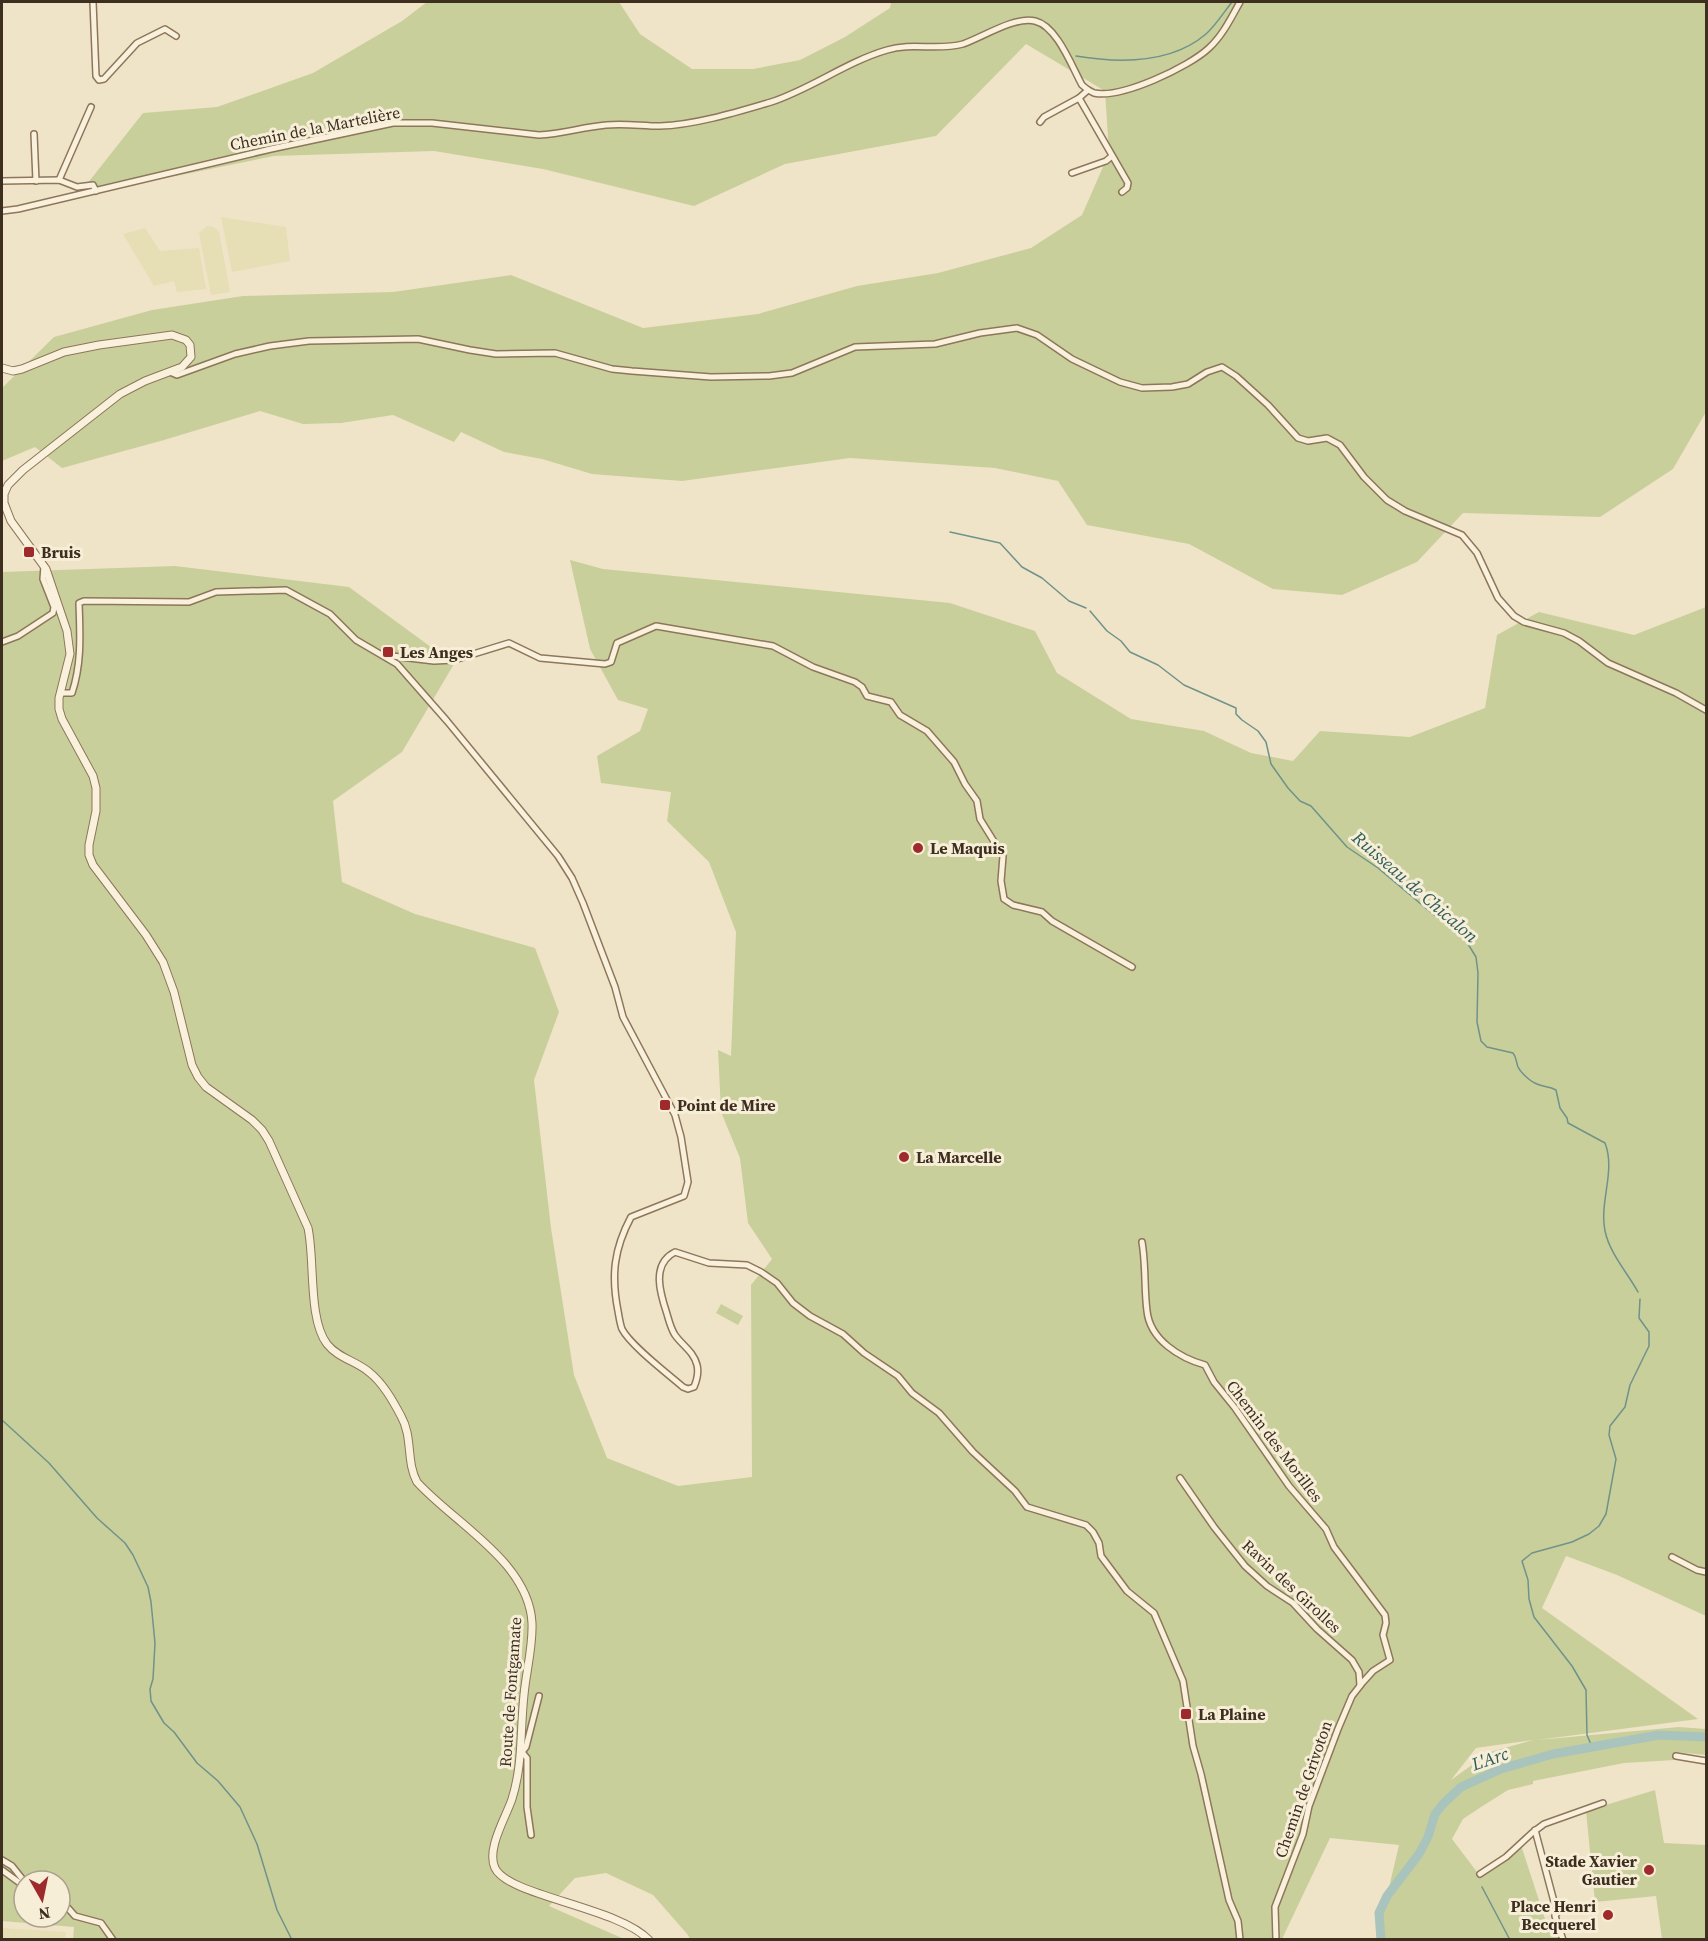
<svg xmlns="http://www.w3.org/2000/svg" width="1708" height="1941" viewBox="0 0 1708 1941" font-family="'Source Serif 4',serif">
<rect width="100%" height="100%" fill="#f0e4c8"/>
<!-- farmland -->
<g fill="#e6deb5">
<polygon points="221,217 286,227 290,261 232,272"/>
<polygon points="207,226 214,227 219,232 230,292 211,295 199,233"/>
<polygon points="145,228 160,251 199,248 206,289 177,292 174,281 154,286 123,234"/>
<polygon points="2,1928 66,1932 65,1939 2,1939"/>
</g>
<!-- green -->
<g fill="#c9cf9b" fill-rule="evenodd">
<polygon points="427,2 619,2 640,34 692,69 753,69 800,60 845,37 890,8 891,2 1706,2 1706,412 1673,469 1600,517 1463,513 1417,562 1342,595 1273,589 1189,544 1087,525 1058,481 995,468 850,458 682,481 592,474 542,459 504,452 461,432 454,442 393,415 341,423 303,424 260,411 164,440 62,468 35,447 2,461 2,388 54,337 152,310 243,296 393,292 511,275 643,328 758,314 857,286 938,273 1031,248 1082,215 1109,153 1105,91 1026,44 936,136 785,164 694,206 543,169 434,151 274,156 161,179 83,189 143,113 217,107 313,73 402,21"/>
<path d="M570 560 603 569 950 603 1035 631 1057 673 1131 719 1204 731 1251 753 1293 761 1320 731 1410 737 1485 708 1497 635 1539 612 1634 635 1706 607V1616L1617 1575 1566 1556 1542 1608 1698 1719 1537 1740 1679 1727 1706 1729V1755L1675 1752V1760L1624 1763 1533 1781V1784L1508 1790 1481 1807 1463 1819 1452 1839 1477 1872 1480 1873 1521 1845 1546 1922 1549 1925H1555L1559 1939H1381L1379 1913 1387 1896 1399 1845 1330 1838 1282 1939H690L688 1935 653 1895 606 1873 575 1878 549 1906 624 1939 73 1940 74 1927 2 1921V572L175 566 349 587 454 664 402 752 333 801 342 882 415 914 535 948 559 1012 534 1080 551 1228 574 1375 607 1458 678 1486 752 1477 751 1285 772 1259 748 1223 740 1158 721 1112 718 1050 731 1056 736 932 709 862 667 821 671 792 601 783 597 756 640 731 648 709 618 700 590 649ZM1533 1740 1490 1752 1451 1780 1476 1748ZM24 1881H60V1917H24Z"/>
<polygon points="721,1304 743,1316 738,1325 716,1313"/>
<polygon points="1655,1790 1664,1843 1706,1845 1706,1939 1662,1939 1656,1896 1595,1902 1586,1811"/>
</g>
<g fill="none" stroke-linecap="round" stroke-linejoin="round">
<!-- stream -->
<g stroke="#6f938a" stroke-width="1.5">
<path d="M1076 56C1118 63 1171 64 1206 34 1216 25 1224 12 1232 2"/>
<polyline points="950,532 1000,543 1022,567 1042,578 1069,601 1086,608"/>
<path d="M1090 611 1107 631 1121 641 1130 652 1158 665 1184 685 1236 708V714L1242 720 1258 731 1266 742 1271 764 1288 788 1300 801 1311 806 1347 847 1378 868 1434 915 1451 927 1468 944 1476 957 1478 973 1477 1022 1481 1041 1487 1047 1513 1053C1517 1058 1516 1062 1518 1067 1521 1073 1531 1082 1537 1084 1543 1087 1549 1086 1556 1090L1560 1108 1567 1118 1568 1123 1605 1143C1616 1171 1599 1202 1605 1231 1610 1254 1627 1272 1638 1292"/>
<polyline points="2,1420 49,1463 97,1518 125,1543 133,1555 148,1587 151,1602 155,1643 153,1679 150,1689 151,1701 164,1723 174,1732 197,1763 218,1781 240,1807 257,1844 277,1910 292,1940"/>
<polyline points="1592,1747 1587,1735 1586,1690 1572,1666 1534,1617 1529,1599 1528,1580 1522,1561 1532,1553 1572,1542 1589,1534 1599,1526 1606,1514 1616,1459 1609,1435 1610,1426 1625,1407 1630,1385 1649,1346 1649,1332 1639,1318 1640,1299"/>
<polyline points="1482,1887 1510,1940"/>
</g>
<!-- river -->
<polyline stroke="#a9c4bc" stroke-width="9" points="1381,1940 1379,1913 1387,1896 1419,1854 1428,1837 1435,1814 1443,1804 1461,1787 1501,1769 1553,1754 1659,1735 1706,1737"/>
<defs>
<g id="minor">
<polyline points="93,2 96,76 99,80 104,79 137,43 165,29 176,36"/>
<polyline points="1088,90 1079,98 1128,183 1127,188 1122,192"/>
<polyline points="1040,122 1044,117 1079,98"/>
<polyline points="34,134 36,181"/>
<polyline points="1072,173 1106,161 1112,156"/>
<polyline points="59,180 91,107"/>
<polyline points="2,181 59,180 77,187 93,185 96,191"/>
<path d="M2 211 18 209 271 149 393 123H432L539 135C562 134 583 127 606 125 624 123 642 126 660 126 695 125 737 112 771 102 811 89 846 62 887 50 912 42 937 51 963 44 983 37 1015 16 1035 21 1057 26 1072 67 1082 85 1086 89 1089 91 1094 93 1121 99 1189 67 1209 48 1223 35 1231 18 1240 2"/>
<polyline points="170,372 177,375 235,354 270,346 309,341 418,339 470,350 496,354 555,353 612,369 632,371 711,377 769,376 792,373 855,347 935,344 980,333 1017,328 1037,335 1072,359 1120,382 1142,388 1172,387 1188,384 1207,372 1222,367 1236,376 1268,405 1298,438 1308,441 1327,438 1340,445 1364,477 1387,500 1405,511 1462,535 1477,553 1498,598 1514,616 1524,622 1564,633 1579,641 1608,663 1676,693 1706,710"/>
<polyline points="2,642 18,636 53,613 54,607 43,579 44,566"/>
<polyline points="389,659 392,656 434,661 454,660 509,643 540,658 605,664 611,662 617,643 656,626 773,646 813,667 855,682 862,687 867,696 891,702 900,715 927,731 954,762 965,784 977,801 980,819 1003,856 1001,881 1004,899 1013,905 1042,912 1052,921 1132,967"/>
<path d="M60 693H72C82 663 80 634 79 603L84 601 189 602 216 592 286 590 330 614 356 640 397 664 447 721 558 856 572 878 583 903 615 987 623 1017 675 1115 681 1137 688 1182 684 1196 631 1217C614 1249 611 1275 618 1311 619 1316 620 1324 622 1329 630 1345 668 1374 683 1387L688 1389 694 1387C697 1380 699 1373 697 1365 694 1352 682 1345 675 1335 671 1329 669 1321 667 1314 660 1293 651 1264 675 1252L709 1263 747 1265 761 1272 777 1283 793 1303 810 1316 843 1334 864 1353 898 1376 912 1393 939 1413 973 1452 1015 1491 1027 1507 1086 1525 1093 1532 1099 1543 1101 1556 1127 1591 1154 1613 1183 1681 1193 1746 1201 1774 1229 1900 1238 1921 1240 1940"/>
<path d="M1142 1242C1146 1265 1144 1288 1147 1311 1150 1340 1180 1358 1205 1365L1214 1382 1235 1408 1289 1486 1326 1529 1334 1547 1385 1615 1386 1623 1383 1635 1390 1660 1373 1671 1363 1682 1352 1696 1338 1729 1309 1806 1303 1834 1275 1907 1276 1940"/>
<polyline points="1180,1478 1214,1527 1245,1566 1267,1586 1293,1603 1317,1629 1352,1660 1359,1672 1360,1685"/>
<polyline points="1672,1557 1697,1570 1706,1572"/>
<polyline points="1676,1756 1706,1761"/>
<polyline points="1535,1830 1557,1913 1555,1916 1563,1940"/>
<polyline points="531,1835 527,1807 527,1758 522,1752 526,1747 539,1696"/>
<polyline points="2,1860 12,1866 24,1881"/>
<polyline points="2,1870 24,1886"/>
<polyline points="1480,1874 1506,1857 1532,1833 1544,1824 1603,1803"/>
<polyline points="60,1899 75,1916 101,1923 113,1940"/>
</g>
<path id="tertiary" d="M2 368 13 371 22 369 64 352 99 345 172 335 186 340 190 345 191 357 182 367 145 381 120 394 23 470 8 485 4 494V503L11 521 46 569 67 631 70 654 59 698V709L62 719 93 776 96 788V811L89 845V855L93 865 146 935 163 962 174 992 192 1065 198 1077 206 1087 252 1120 262 1130 269 1141 308 1228C315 1260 308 1319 327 1344 338 1358 356 1361 369 1372 383 1383 393 1401 401 1416 413 1437 406 1462 417 1482 454 1523 529 1562 532 1623 533 1647 526 1672 524 1695 520 1731 523 1764 512 1799 506 1817 486 1849 495 1868 508 1896 618 1907 649 1940"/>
</defs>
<!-- minor casing -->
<use href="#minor" stroke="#8d765c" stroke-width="8"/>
<!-- tertiary casing -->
<use href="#tertiary" stroke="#8d765c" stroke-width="9"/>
<!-- minor -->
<use href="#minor" stroke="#faf1dc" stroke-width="5"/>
<!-- tertiary -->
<use href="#tertiary" stroke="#faf1dc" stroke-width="7"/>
</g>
<!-- markers -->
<g fill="#9e2a2b" stroke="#f7eed8" stroke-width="2">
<rect x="23" y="546" width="12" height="12" rx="3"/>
<rect x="382" y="646" width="12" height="12" rx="3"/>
<circle cx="918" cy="848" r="6"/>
<rect x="659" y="1099" width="12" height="12" rx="3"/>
<circle cx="904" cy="1157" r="6"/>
<rect x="1180" y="1708" width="12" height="12" rx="3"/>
<circle cx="1649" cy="1870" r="6"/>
<circle cx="1608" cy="1915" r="6"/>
</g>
<g text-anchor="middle" stroke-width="6" stroke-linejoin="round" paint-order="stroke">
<!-- street labels -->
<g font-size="16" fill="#3d2e20" stroke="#f7eed8">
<text transform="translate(315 128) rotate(-11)" y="6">Chemin de la Martelière</text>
<text transform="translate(1275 1441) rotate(53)" y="6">Chemin des Morilles</text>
<text transform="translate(1292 1586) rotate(43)" y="6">Ravin des Girolles</text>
<text transform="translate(510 1692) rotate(-86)" y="6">Route de Fontgamate</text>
<text transform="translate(1303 1789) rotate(-71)" y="6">Chemin de Grivoton</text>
</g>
<!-- poi labels -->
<g font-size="16" font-weight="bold" fill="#3d2e20" stroke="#f7eed8" text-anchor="start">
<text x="41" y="558">Bruis</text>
<text x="400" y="658">Les Anges</text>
<text x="930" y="854">Le Maquis</text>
<text x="677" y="1111">Point de Mire</text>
<text x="916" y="1163">La Marcelle</text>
<text x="1198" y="1720">La Plaine</text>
<text x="1637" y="1867" text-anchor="end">Stade Xavier<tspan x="1637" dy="18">Gautier</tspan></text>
<text x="1596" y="1912" text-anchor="end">Place Henri<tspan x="1596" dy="18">Becquerel</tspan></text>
</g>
<!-- water labels -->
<g font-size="18" font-style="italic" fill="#2f5d5a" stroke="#f7eed8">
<text transform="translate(1415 887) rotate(41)" y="6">Ruisseau de Chicalon</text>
<text transform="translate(1490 1759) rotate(-19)" y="6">L'Arc</text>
</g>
</g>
<!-- border -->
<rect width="1708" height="1941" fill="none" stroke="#3d2e20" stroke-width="6"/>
<!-- north arrow -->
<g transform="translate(42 1899) rotate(171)"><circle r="28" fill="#f7eed8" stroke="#ada18e" stroke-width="1.5"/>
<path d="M0-4.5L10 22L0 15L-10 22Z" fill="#9e2a2b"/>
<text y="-9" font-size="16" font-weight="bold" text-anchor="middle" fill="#3d2e20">N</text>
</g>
</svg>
